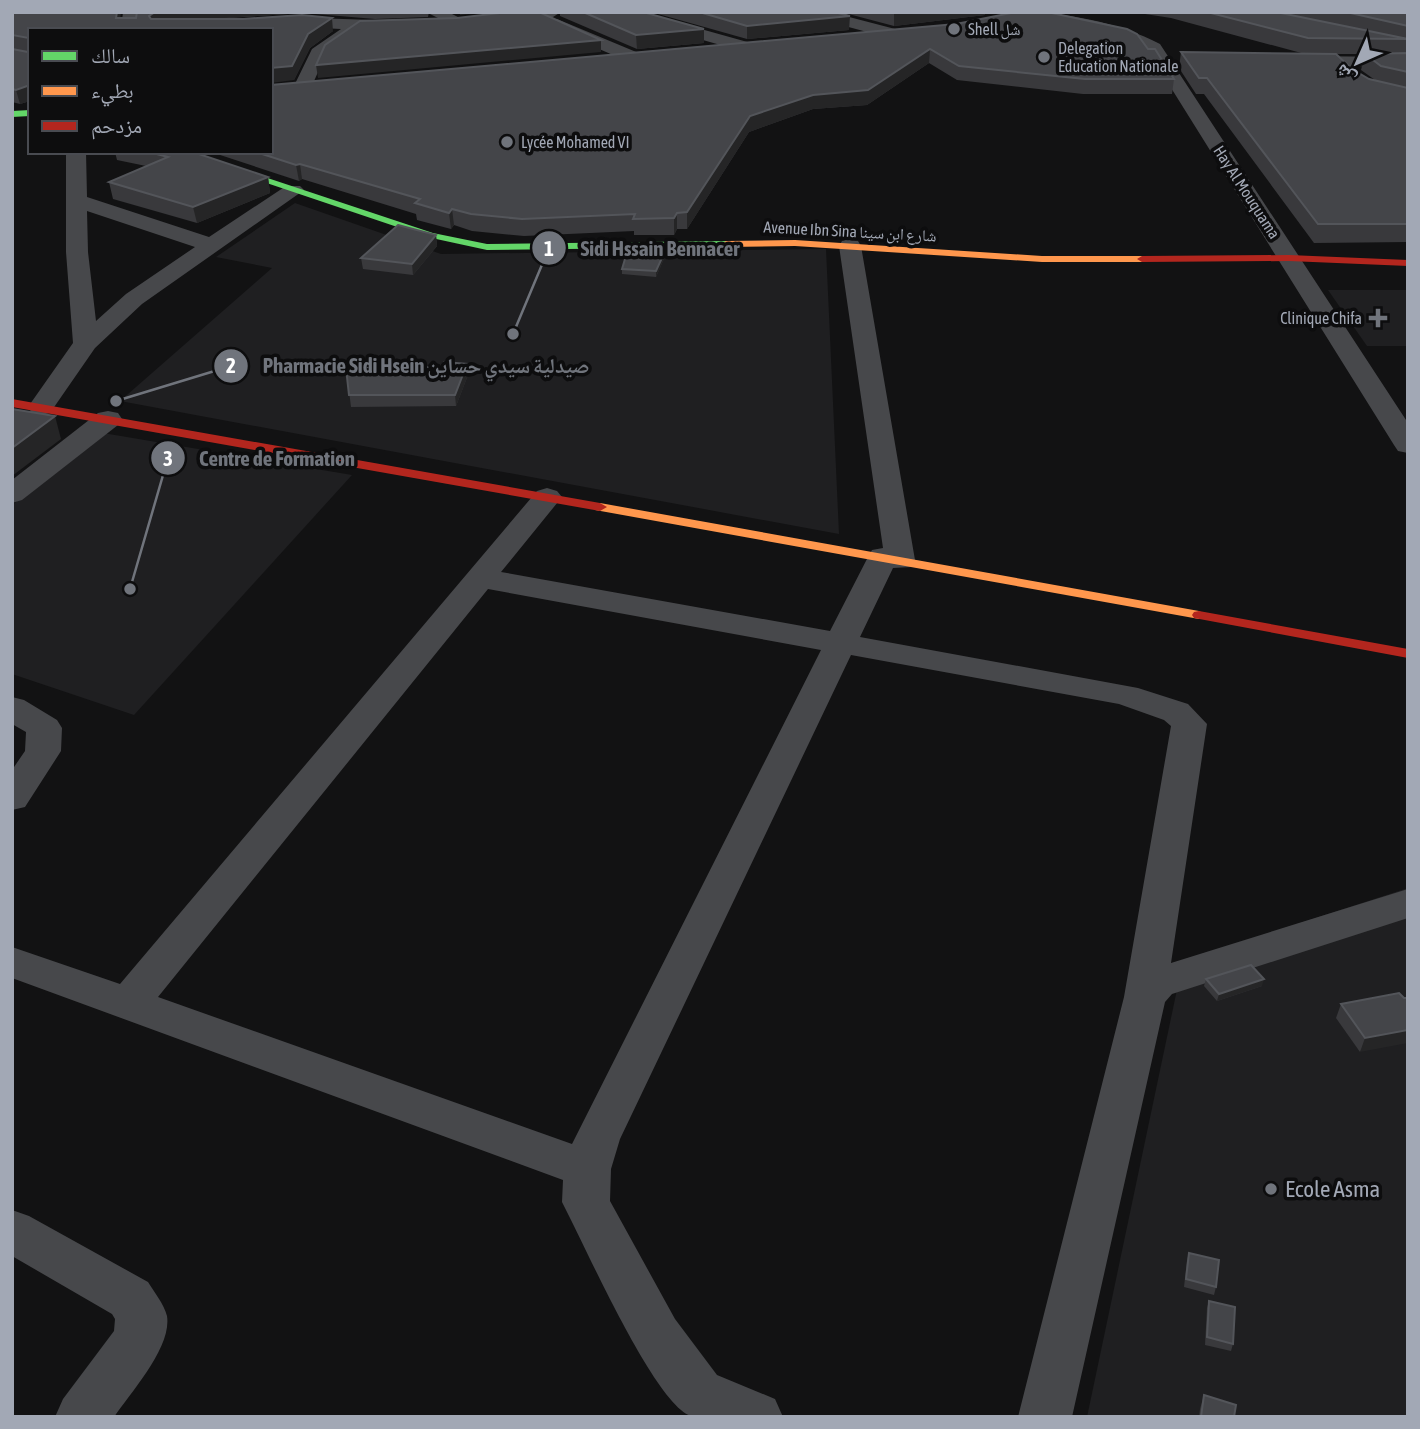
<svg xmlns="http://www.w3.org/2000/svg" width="1420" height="1429" viewBox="0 0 1420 1429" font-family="'Asap Condensed','Noto Naskh Arabic',sans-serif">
<rect width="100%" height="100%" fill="#121213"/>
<!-- built -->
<g fill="#1f1f21">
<polygon points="295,203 441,254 826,249 839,534 120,401 272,268 216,257"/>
<polygon points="1328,290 1408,290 1408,346 1367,346"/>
<polygon points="103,433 352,475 134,715 12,674 12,505"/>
<polygon points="1408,888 1408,1417 1087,1417 1183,961"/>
</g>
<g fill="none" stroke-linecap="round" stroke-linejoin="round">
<!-- street -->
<g fill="#47484b" fill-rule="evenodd">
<polygon points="123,12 139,12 137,30 121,30"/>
<polygon points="426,12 448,12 460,18 508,12 561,12 553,17 458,28"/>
<polygon points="613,12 640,12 751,43 754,47 745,52 615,15"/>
<polygon points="802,12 830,12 899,30 901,34 893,39 804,15"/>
<path d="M1017 12C1064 12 1118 22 1160 44L1408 423V453L1398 451 1394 445 1148 51 1126 40 1019 15Z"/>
<polygon points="284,17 403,21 411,26 403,31 361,31 325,56 311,88 302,93 293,88 312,49 341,29 278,26 276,22"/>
<polygon points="557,19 641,54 644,58 641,62 629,62 551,28 549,24 551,20"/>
<polygon points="1296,56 1408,57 1408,67 1290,65 1287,61"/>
<path d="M66 152H86L87 197 209 237 286 186H300L304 190 142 304 95 348 50 413 41 415 32 413 28 407 73 343 66 252ZM87 211 195 247 126 294 96 321 88 252Z"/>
<path d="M850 239 858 241 861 246 915 560 911 567 893 568 860 637 1138 688 1188 704 1207 724 1171 963 1408 889V918L1172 994 1165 1002 1072 1417H1018L1124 997 1171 726 1164 720 1119 704 851 655 620 1139 611 1169 610 1201 675 1319 717 1375 775 1399 783 1417C760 1417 711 1422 691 1416 656 1405 589 1255 569 1216L562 1202 563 1180 12 978V947L120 984 537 491 547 488 557 491 562 497 501 572 830 631 868 557 872 550 883 548 839 246 842 241ZM488 589 821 650 572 1144 158 997Z"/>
<polygon points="108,411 118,413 122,419 118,425 22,500 12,503 12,480 98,413"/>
<polygon points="12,697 24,700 57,720 62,728 61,751 25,807 12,810 12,770 25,751 26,732 12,724"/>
<path d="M12 1210 29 1216 148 1282C154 1292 164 1304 167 1316 172 1347 131 1392 114 1417H55L63 1399 114 1331 115 1319 112 1314 12 1256Z"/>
</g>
<!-- fast -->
<g fill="#63d668" fill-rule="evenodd">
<polygon points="30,110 30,116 12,117 12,111"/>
<polygon points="175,152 189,152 433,233 487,244 726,241 731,244 726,247 487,250 427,237"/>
</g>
<!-- slow -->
<g fill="#ff974d" fill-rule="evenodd">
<polygon points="795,240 1042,256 1142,256 1147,259 1142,262 1042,262 795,246 726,247 721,244 726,241"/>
<polygon points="600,503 1199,611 1206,615 1199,619 595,510 593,507"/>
</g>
<!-- jam -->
<g fill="#b3261e" fill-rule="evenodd">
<polygon points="1289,255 1408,260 1408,266 1289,261 1142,262 1137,259 1142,256"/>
<polygon points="12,399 600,503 607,507 600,511 12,407"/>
<polygon points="1199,611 1408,649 1408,658 1194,618 1192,615 1194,612"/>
</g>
</g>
<!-- wall -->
<g fill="#39393c">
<polygon points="12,12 136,18 137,12 429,12 428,17 375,19 304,13 214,19 333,31 310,48 294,80 30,30 30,101 20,104 12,102"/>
<polygon points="560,12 643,12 704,43 637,49 560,16"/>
<polygon points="651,12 834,12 849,30 747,39"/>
<polygon points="841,12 985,12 985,15 894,26"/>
<polygon points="1132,12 1408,12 1408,49 1407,53 1408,53 1408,242 1314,243 1204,94 1196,94 1179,68 1181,52 1352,69 1369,79 1375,80 1361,70 1365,54 1367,54 1305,54 1171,18"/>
<polygon points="956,24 1148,49 1174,79 1172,94 1083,94 957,80 929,63 867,105 813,109 749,132 687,229 677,229 674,235 634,235 634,231 524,236 472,231 454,225 451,229 417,220 416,214 302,179 299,181 211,152 271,152"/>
<polygon points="115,152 193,152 268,177 270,193 197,223 113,199 109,182 146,166 117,160"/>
<polygon points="436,235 437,246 413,275 363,269 361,258"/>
<polygon points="666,254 656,277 622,274 622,269"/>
<polygon points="346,368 468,375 456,406 351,407"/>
<polygon points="1206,979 1262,986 1217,1001 1204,986"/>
<polygon points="1399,993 1360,1052 1336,1018 1341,1004"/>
<polygon points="1189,1253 1216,1287 1214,1295 1184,1287 1187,1260"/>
<polygon points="1209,1301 1233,1344 1231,1351 1205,1345 1207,1308"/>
<polygon points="1204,1395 1234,1417 1199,1417 1200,1409"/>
</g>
<!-- shaded-wall -->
<g fill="#252526">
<polygon points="117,12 121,12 119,30 116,18"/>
<polygon points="155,12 304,12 304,13 162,22 151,30 149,16"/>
<polygon points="460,12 485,12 460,15"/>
<polygon points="894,12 985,12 985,15 894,26"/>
<polygon points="850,16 849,30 747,39 747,26"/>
<polygon points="332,18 333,31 310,48 294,80 271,83 271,68 308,34"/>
<polygon points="704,29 704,43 637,49 636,35"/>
<polygon points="601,40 601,52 318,78 316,65"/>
<polygon points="930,49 929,63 867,105 813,109 749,132 687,229 687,212 750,116"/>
<polygon points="30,85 30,101 20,104 16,90"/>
<polygon points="300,164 302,179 299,181 296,165"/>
<polygon points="268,177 270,193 197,223 193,207"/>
<polygon points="452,209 454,225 451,229 449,213"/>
<polygon points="677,213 677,229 674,235 674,218"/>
<polygon points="436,235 437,246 413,275 412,264"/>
<polygon points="666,249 666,254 656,277 656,271"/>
<polygon points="467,364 468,375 456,406 455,395"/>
<polygon points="55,416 61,439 12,476 12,448"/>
<polygon points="1264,979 1262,986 1217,1001 1219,994"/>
<polygon points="1408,1030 1408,1043 1360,1052 1365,1038"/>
</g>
<!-- building -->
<g fill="#444549" stroke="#53555a" stroke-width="2">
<polygon points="12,12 117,12 116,18 136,18 137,12 155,12 149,16 151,19 243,19 302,15 332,18 308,34 292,66 271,68 271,30 30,30 30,85 16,90 12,89 12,49 28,52 29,38 12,35"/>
<polygon points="508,12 539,12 601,40 316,65 325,45 360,21 457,18"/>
<polygon points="583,12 643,12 704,29 636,35"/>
<polygon points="699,12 834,12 850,16 747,26"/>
<polygon points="1016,12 1047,12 1127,29 1137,34 1148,49 1155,49 1174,79 1085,79 959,66 930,49 868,90 813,95 750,116 687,212 677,213 674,218 633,219 635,214 522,219 471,214 452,209 449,213 415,203 420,199 300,164 296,165 256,152 271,152 271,85 956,24"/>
<polygon points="1207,12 1276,12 1408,39 1308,38"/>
<polygon points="1346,12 1408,12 1408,26"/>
<polygon points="1181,52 1336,54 1352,69 1369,79 1408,88 1408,224 1318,224 1207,78 1199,78"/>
<polygon points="1408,53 1408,72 1381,66 1365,54"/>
<polygon points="149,152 193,152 268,177 193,207 109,182 168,157"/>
<polygon points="398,225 436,235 412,264 361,258"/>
<polygon points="628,249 666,249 656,271 622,269"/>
<polygon points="444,362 467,364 455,395 349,395 346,368 440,367"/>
<polygon points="12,409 55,416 12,448"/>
<polygon points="1251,965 1264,979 1219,994 1206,979"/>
<polygon points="1399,993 1404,998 1408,998 1408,1030 1365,1038 1341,1004"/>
<polygon points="1189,1253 1219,1260 1216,1287 1186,1279"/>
<polygon points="1209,1301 1235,1307 1233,1344 1207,1337"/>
<polygon points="1204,1395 1236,1405 1234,1417 1201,1417"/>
</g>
<!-- markers -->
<g fill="#70747c" stroke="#0d0d0e" stroke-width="2.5">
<circle cx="954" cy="29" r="7"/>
<circle cx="1044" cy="57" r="7"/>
<circle cx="507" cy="142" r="7"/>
<path d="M1374.5 307.5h7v7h7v7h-7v7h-7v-7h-7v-7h7z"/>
<circle cx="1271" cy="1189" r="7"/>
</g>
<g text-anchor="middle" stroke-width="7" stroke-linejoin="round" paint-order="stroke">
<!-- far-poi labels -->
<g font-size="16" fill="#a2a8b5" stroke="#0d0d0e" text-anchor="start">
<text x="968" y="35">Shell شل</text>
<text x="1058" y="54">Delegation<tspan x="1058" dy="18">Education Nationale</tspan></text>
<text x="521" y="148">Lycée Mohamed VI</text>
<text x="1362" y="324" text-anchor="end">Clinique Chifa</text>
</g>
<!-- far-street labels -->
<g font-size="16" fill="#a2a8b5" stroke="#0d0d0e">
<text transform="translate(1247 192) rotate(57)" y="6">Hay Al Mouquama</text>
<text transform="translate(850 231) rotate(3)" y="6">Avenue Ibn Sina شارع ابن سينا</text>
</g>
<!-- near-poi labels -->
<g font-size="23" fill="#a2a8b5" stroke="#0d0d0e" text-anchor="start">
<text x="1285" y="1197">Ecole Asma</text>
</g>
</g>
<!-- callouts -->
<path fill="none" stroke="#70747c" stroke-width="2.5" d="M513 334L549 248M116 401L231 366M130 589L168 458"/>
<g fill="#70747c" stroke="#0d0d0e" stroke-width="2.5">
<circle cx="513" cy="334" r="7"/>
<circle cx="116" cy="401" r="7"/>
<circle cx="130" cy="589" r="7"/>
<circle cx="549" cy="248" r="18"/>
<circle cx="231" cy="366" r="18"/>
<circle cx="168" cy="458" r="18"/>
</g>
<g font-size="21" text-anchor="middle" font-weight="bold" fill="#fff">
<text x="549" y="256">1</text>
<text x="231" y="373">2</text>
<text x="168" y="466">3</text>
</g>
<g font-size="21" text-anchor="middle" font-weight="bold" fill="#70747c" stroke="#0d0d0e" stroke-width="7" stroke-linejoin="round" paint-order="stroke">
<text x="660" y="256">Sidi Hssain Bennacer</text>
<text x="426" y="373">Pharmacie Sidi Hsein صيدلية سيدي حساين</text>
<text x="277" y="466">Centre de Formation</text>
</g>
<!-- border -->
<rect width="1420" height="1429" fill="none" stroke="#a2a8b5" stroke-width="28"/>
<!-- legend -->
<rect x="28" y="28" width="245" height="126" fill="#0d0d0e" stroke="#494b51" stroke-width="2"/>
<rect x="42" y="51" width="35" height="10" fill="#63d668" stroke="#494b51" stroke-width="2"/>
<text x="91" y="63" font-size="21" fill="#a2a8b5">سالك</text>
<rect x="42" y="86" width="35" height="10" fill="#ff974d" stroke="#494b51" stroke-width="2"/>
<text x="91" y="98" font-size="21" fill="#a2a8b5">بطيء</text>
<rect x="42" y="121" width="35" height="10" fill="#b3261e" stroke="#494b51" stroke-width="2"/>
<text x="91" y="133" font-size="21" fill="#a2a8b5">مزدحم</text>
<!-- north arrow -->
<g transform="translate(1357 63) rotate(225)" stroke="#0d0d0e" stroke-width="5" paint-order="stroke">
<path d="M0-5L12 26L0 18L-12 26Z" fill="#a2a8b5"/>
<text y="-10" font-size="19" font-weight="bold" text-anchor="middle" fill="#a2a8b5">ش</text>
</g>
</svg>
